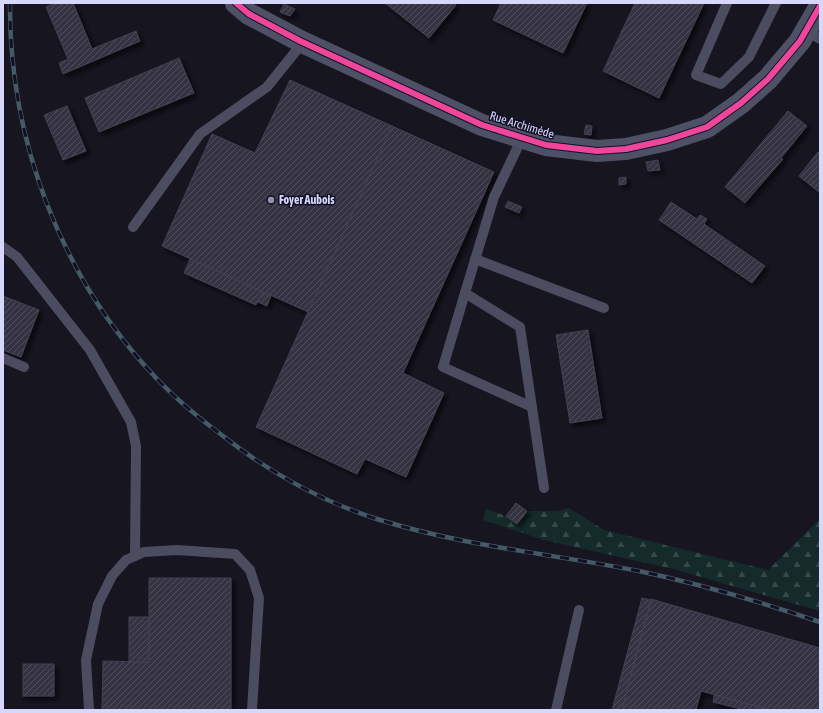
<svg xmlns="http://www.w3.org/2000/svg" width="823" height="713" viewBox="0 0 823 713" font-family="'Asap Condensed',sans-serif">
<defs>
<pattern id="forest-firs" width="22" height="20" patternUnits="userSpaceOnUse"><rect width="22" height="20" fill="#142b2a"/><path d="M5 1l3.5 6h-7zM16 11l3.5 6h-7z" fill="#35494a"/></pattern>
<pattern id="building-hatch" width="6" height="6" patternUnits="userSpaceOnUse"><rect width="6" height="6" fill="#343342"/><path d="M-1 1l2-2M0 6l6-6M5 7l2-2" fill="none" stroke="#51505e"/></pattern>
<filter id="shadow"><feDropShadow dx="3.5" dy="3.5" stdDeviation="2" flood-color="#0009"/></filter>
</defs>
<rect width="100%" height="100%" fill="#161520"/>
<!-- forest -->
<polygon fill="url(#forest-firs)" points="569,508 604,530 768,570 820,519 820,611 673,569 544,540 483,520 486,509 506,516 517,524 527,511 557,511"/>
<!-- building -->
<g fill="url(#building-hatch)" stroke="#424153" filter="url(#shadow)">
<polygon points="54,3 73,3 92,49 136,31 140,41 63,74 59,63 68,59 46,7"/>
<polygon points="385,3 453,3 456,5 429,38"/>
<polygon points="501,3 587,3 563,53 493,20"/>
<polygon points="635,3 704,3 659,98 603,71"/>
<polygon points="284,4 295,9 290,16 280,12"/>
<polygon points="179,58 194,93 99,132 85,98"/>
<polygon points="290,80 392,126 308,312 162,246 212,134 255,153"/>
<polygon points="67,106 86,151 63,160 44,115"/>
<polygon points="788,111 807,126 781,158 783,159 745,203 725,187"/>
<polygon points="586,125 592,126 591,135 584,134"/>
<polygon points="392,126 494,172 403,373 444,393 406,477 365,459 357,474 256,427"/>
<polygon points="818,152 820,154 820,193 799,176"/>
<polygon points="658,160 660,170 648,171 646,162"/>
<polygon points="626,177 626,184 619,185 619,178"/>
<polygon points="508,201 522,207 519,213 505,207"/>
<polygon points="671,202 697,219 700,215 707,219 704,224 765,266 752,283 659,220"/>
<polygon points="190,259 263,292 256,305 184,273"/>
<polygon points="263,292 271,296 267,306 258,302"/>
<polygon points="3,296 39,310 21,357 3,350"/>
<polygon points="588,330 602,418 570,423 556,335"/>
<polygon points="516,503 527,511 517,524 506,516"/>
<polygon points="149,578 231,578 231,710 102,710 103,661 149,662"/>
<polygon points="642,598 651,600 622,710 612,710"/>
<polygon points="651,599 820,648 820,710 770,710 701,691 696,710 622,710"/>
<rect x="129" y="617" width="20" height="45"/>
<rect x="23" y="664" width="31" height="32"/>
<polygon points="714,695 770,710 745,710 713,702"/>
</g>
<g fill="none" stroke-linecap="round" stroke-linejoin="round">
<!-- lane -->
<g stroke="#4b4c60" stroke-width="10">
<polyline points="727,3 696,75 721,84 749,57 776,3"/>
<polyline points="806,31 820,39"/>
<polyline points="522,138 494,197 465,293 520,327 544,488"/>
<polyline points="133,227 200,134 267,87 296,51 300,41"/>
<polyline points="3,247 17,257 90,350 131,422 136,446 135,556"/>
<polyline points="475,259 604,308"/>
<polyline points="465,293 443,367 532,407"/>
<polyline points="3,358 24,367"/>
<polyline points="89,710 86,660 98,604 112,576 126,560 144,552 177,550 235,554 250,570 259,598 252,710"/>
<polyline points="556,710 579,610"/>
</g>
<!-- secondary -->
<polyline stroke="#4e5066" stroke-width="22" points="236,3 249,14 300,41 482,125 546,145 597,151 626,149 667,140 707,127 741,103 768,79 800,41 820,6"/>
<defs>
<path id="rail" d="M10 3C9 141 62 280 158 380 178 401 200 419 223 436 269 472 321 501 377 519 462 546 552 554 639 571 700 584 761 602 820 622"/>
</defs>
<!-- rail casing -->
<use href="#rail" stroke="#445b67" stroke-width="4.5"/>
<!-- rail -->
<use href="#rail" stroke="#121025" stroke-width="3" stroke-dasharray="9" stroke-linecap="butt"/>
<defs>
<polyline id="cycleway" points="236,3 249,14 300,41 482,125 546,145 597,151 626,149 667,140 707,127 741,103 768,79 800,41 820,6"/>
</defs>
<!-- cycleway casing -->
<use href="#cycleway" stroke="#121025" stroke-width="8"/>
<!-- cycleway -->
<use href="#cycleway" stroke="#ed469a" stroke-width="6"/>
</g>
<!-- markers -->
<circle fill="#9393af" stroke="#121025" stroke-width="1.5" cx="271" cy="200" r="4"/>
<g text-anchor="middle" stroke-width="3" stroke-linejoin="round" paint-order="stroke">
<!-- street labels -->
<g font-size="12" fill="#d7d7fc" stroke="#121025">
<text transform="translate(522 125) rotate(17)" y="4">Rue Archimède</text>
</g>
<!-- poi labels -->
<g font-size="12" font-weight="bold" fill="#d7d7fc" stroke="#121025" text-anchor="start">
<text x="279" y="204">Foyer Aubois</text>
</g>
</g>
<!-- border -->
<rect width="823" height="713" fill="none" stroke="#d7d7fc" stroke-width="8"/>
</svg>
